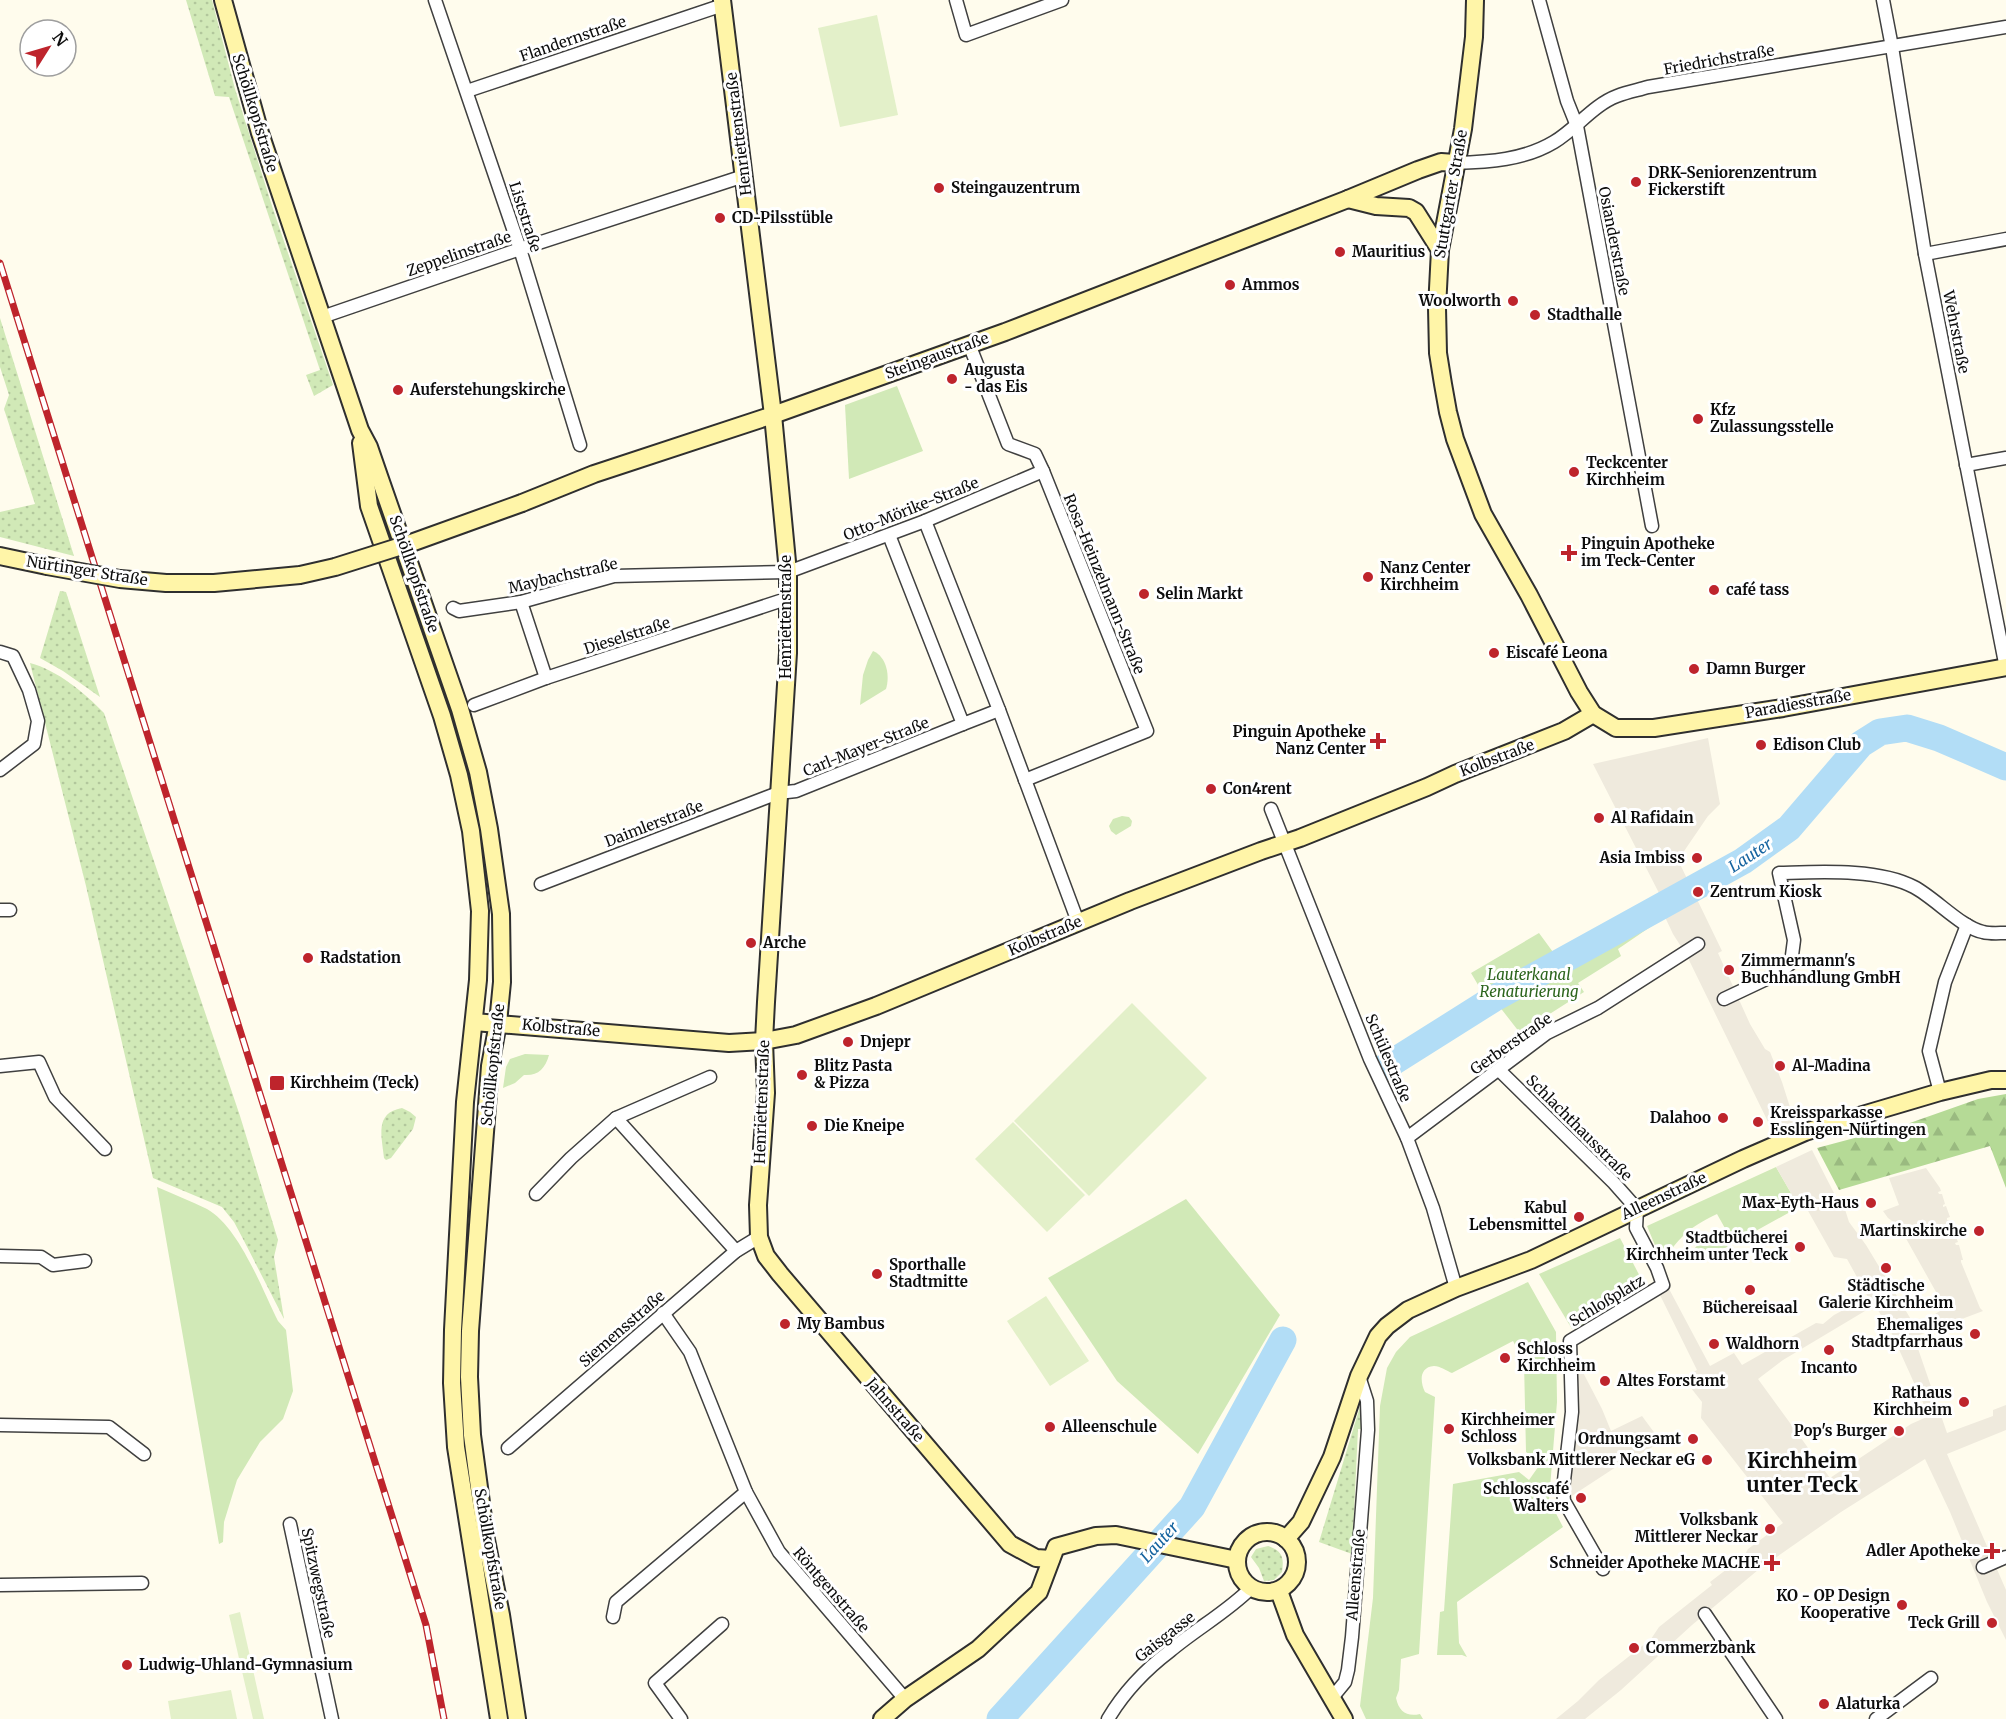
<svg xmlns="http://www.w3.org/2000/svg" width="2006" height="1719" viewBox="0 0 2006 1719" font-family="Merriweather,serif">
<defs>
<pattern id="grass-dots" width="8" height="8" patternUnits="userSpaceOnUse" patternTransform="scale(1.5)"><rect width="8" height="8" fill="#d1e9b7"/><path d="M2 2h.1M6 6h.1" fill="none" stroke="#b2c79c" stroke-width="1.8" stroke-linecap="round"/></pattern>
<pattern id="forest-firs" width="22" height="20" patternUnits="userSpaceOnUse" patternTransform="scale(1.5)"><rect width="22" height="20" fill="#b5da96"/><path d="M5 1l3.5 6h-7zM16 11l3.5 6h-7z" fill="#9aba80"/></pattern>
</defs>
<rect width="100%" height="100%" fill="#fffced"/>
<!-- grass -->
<g fill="url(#grass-dots)">
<polygon points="186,0 212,0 235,89 273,209 333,385 314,396 306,375 320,370 229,97 215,96"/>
<polygon points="0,318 74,556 0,537 0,512 35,504 4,409 9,395 0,367"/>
<polygon points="60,591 66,592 100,697 63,671 40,658"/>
<path d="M30 663C57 670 85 693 104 713L240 1116 278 1240 274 1257 284 1319 242 1237 234 1222 222 1207 153 1178 86 886Z"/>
<path d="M402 1108 410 1112 416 1117 413 1129 391 1158 386 1160 384 1158C382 1136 374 1113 402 1108Z"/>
<polygon points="1362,1400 1364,1429 1358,1429 1352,1554 1319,1542"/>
<path d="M1268 1546C1283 1551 1284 1558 1282 1572L1274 1580 1264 1581 1259 1568 1251 1557 1256 1549Z"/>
</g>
<!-- forest -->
<polygon fill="url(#forest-firs)" points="2006,1094 2006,1188 1990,1146 1839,1190 1817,1148 1907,1124 1978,1099"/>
<!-- park -->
<g fill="#d1e9b7">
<polygon points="897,386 923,451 849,479 845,405"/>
<path d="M873 651C887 657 890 676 886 689L860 705 863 675 868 660Z"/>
<polygon points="1122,816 1129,817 1132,821 1131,826 1116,835 1111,831 1109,826 1113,819"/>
<polygon points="1651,903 1659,921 1618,949 1621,956 1578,983 1584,992 1520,1033 1499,1006 1484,995 1471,973 1539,933 1561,963"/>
<path d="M525 1054 549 1055C545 1069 538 1076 524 1075L515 1083 503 1088 506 1067 510 1059Z"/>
<path d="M1776 1167 1799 1207 1698 1263 1691 1254C1697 1241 1714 1236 1726 1230L1717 1214C1694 1225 1683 1233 1668 1254L1659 1255 1647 1226Z"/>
<path d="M157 1187C173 1194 191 1201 207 1209 239 1227 262 1289 278 1321L286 1330 293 1391 283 1419 260 1442 237 1480 224 1522 223 1542 219 1544Z"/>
<polygon points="1186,1199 1280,1315 1198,1454 1117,1381 1048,1278"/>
<polygon points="1620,1238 1647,1290 1579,1329 1572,1329 1539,1274"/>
<path d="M1528 1282 1556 1332 1557 1402 1549 1500 1563 1527 1457 1602 1459 1643 1467 1657 1462 1655H1437L1440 1612 1444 1611 1453 1484 1519 1472 1529 1480 1541 1463 1526 1452 1524 1362 1513 1341 1452 1373C1447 1371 1440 1366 1434 1366 1419 1367 1420 1382 1425 1392L1435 1397 1419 1654 1401 1659 1399 1690 1396 1698C1399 1712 1407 1717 1420 1714L1423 1719H1366L1360 1706 1373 1598 1380 1406 1387 1368 1396 1352 1410 1337Z"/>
</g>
<!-- pitch -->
<g fill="#e3f0c9">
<polygon points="877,15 898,115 840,127 818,28"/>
<polygon points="1132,1003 1207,1078 1089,1196 1014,1121"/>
<polygon points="1013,1122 1085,1195 1047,1232 975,1159"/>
<polygon points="1046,1296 1089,1361 1050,1386 1007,1321"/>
<polygon points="240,1612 264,1719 253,1719 229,1615"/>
<polygon points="231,1690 237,1719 171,1719 168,1701"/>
</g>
<!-- plaza -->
<g fill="#efeadd" fill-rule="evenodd">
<polygon points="1708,738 1720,804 1708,816 1678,860 1722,951 1718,953 1750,1024 1765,1049 1770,1052 1782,1082 1795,1123 1772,1130 1687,956 1673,934 1657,900 1660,895 1593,764"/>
<path d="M1812 1150 1835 1195 1842 1200 1849 1222 1866 1245 1915 1326 1945 1308 1899 1226 1888 1218 1883 1211 1899 1205 1889 1178 1926 1168 1940 1188 1941 1191 1938 1192 1939 1194H1942L1945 1204 1943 1205V1207L1946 1206 1950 1217 1947 1218V1220H1950L1954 1230 1951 1231 1954 1232 1958 1242 1955 1243 1956 1245H1959L1963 1260H1961V1262L1980 1308 1983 1311 1914 1337 1947 1433 1993 1416V1410L2006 1405V1430L1947 1454 2006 1590V1640L1987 1602 1950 1512 1925 1459 1841 1512 1758 1570 1692 1625 1621 1690 1585 1719H1556L1578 1701 1599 1680 1651 1639 1659 1627 1712 1585 1710 1582 1744 1556 1748 1549 1783 1523 1701 1418 1702 1402 1687 1383 1679 1380 1697 1370 1659 1293 1668 1287 1710 1366 1734 1353 1742 1365 1816 1323 1823 1324 1834 1315 1868 1297 1847 1259 1834 1257 1807 1209 1799 1207 1776 1167ZM1875 1305 1892 1334 1929 1416 1911 1424 1830 1478 1758 1379 1783 1360Z"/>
<polygon points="1576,1359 1602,1409 1611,1431 1642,1416 1656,1435 1658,1444 1616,1467 1564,1501"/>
</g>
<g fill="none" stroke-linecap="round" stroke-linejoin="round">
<!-- river -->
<g stroke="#b2ddf6" stroke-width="27">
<polyline points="1385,1067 1493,999 1743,861 1789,828 1861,744 1880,732 1907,728 1939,738 2006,767"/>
<polyline points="1000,1719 1192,1507 1283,1340"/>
</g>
<defs>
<g id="street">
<polyline points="435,0 520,249 580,445"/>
<polyline points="956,0 966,35 1062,0"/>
<polyline points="1539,0 1567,101 1577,126 1652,526"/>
<polyline points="1883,0 1892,47 1925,254 2006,668"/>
<polyline points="467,91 723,5"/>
<path d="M1455 163C1489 162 1524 160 1554 142 1576 129 1593 105 1617 96 1627 92 1638 90 1648 87L2006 27"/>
<polyline points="1925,254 2006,239"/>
<polyline points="322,317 520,249 744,176"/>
<polyline points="969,344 1008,444 1035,454 1043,471 1147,731 1025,780"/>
<polyline points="1966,465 2006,458"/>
<polyline points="925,521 999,710 1078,922"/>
<polyline points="889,535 963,724 999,710"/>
<polyline points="521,602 546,678"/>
<polyline points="453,608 459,611 521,602 614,576 788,572 925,521 1043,471"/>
<polyline points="0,652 13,656 29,690 38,721 34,744 0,770"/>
<polyline points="474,705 546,678 789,598"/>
<polyline points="1271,809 1370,1059 1407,1138 1433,1208 1456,1288"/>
<polyline points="541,884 778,793 796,791 963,724"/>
<polyline points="0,910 10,910"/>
<path d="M1724 999 1779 973 1791 963 1794 940 1779 873C1818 872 1878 868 1914 887 1935 898 1962 928 1983 932 1990 934 1999 933 2006 933"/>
<polyline points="0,1066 39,1062 55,1097 105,1149"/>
<polyline points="1499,1070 1614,1183 1637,1209 1636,1228 1657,1268 1663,1285 1570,1341 1572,1412 1563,1489 1564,1501 1603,1569"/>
<polyline points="1940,1092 1929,1051 1945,982 1967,925"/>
<polyline points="616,1118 736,1251"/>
<polyline points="1407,1138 1547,1033 1598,1008 1698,944"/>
<polyline points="536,1194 571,1158 616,1118 710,1077"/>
<polyline points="0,1256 41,1257 53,1265 85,1261"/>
<polyline points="663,1313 690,1352 746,1492 779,1552 905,1699"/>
<polyline points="0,1425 109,1427 144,1454"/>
<polyline points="508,1448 736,1251 759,1237"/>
<polyline points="290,1524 332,1719"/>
<polyline points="1983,1567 2006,1557"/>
<polyline points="0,1585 142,1583"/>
<polyline points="1705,1614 1776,1719"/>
<polyline points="613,1617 616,1602 746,1492"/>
<polyline points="1331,1699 1345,1682 1348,1670 1352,1637 1368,1430 1367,1401 1359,1376"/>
<polyline points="681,1719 655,1683 722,1624"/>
<path d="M1108 1719C1124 1692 1145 1670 1170 1651 1196 1629 1227 1612 1251 1588"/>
<polyline points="1876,1719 1931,1678"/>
</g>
<g id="secondary">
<polyline points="223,0 260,133 360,430 369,447 379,476 460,709 478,772 489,829 501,914 502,982 498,1023 490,1066 470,1331 469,1377 472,1435 486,1540 501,1615 517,1719"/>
<polyline points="722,0 773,415 788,572 788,653 766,1002 764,1041 766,1093 758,1205 759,1237 766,1256 780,1274 1010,1544 1036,1558 1051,1559"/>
<polyline points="1475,0 1474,37 1463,129 1440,250 1437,308 1438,353 1443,384 1448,412 1455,439 1483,514 1529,595 1579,692 1593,714 1616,728 1654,728 1783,708 2006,667"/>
<polyline points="1348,199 1376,206 1409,208 1416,212 1440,250"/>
<polyline points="361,443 369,506 442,716 459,775 471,831 480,911 478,980 465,1102 453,1330 452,1383 456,1447 499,1719"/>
<polyline points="522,503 594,474 773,415 1005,332 1348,199 1418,170 1441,162 1455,163"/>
<polyline points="0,556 47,566"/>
<polyline points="474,1022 729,1043 764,1041 796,1035 876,1006 1130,901 1261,851 1300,838 1427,787 1455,774 1564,731 1593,714"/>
<circle cx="1267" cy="1562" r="30"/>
<polyline points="1286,1539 1301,1522 1332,1457 1359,1376 1378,1336 1387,1326 1408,1310 1456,1288 1531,1260 1743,1159 1805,1132 1940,1092 1991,1080 2006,1080"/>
<polyline points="1279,1591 1295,1635 1344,1719"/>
<polyline points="882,1719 905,1699 978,1649 1039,1592 1056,1547 1096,1536 1116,1535 1237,1560"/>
</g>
</defs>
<!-- street casing -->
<use href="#street" stroke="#404040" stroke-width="15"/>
<!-- secondary casing -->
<use href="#secondary" stroke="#2f2f2f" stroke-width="20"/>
<!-- street -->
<use href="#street" stroke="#fff" stroke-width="12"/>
<!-- secondary -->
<use href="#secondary" stroke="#fff5a8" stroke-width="16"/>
<defs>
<polyline id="rail" points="0,263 426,1625 444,1719"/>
</defs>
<!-- rail casing -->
<use href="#rail" stroke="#be242c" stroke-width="7"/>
<!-- rail -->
<use href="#rail" stroke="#fff" stroke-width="4.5" stroke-dasharray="14" stroke-linecap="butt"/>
<defs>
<polyline id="secondary-bridge" points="47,566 120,579 166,583 214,583 300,575 335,567 411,543 522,503"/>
</defs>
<!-- secondary-bridge casing -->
<use href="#secondary-bridge" stroke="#2f2f2f" stroke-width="20" stroke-linecap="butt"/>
<!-- secondary-bridge -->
<use href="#secondary-bridge" stroke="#fff5a8" stroke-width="16"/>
</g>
<!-- markers -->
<g fill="#be242c" stroke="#fff" stroke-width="2">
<circle cx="1636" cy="182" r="6"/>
<circle cx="939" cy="188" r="6"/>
<circle cx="720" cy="218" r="6"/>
<circle cx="1340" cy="252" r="6"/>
<circle cx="1230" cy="285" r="6"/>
<circle cx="1513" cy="301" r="6"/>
<circle cx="1535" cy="315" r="6"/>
<circle cx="952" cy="379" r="6"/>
<circle cx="398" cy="390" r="6"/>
<circle cx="1698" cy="419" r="6"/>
<circle cx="1574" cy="472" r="6"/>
<path d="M1566 544h6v6h6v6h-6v6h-6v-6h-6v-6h6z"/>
<circle cx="1368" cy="577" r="6"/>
<circle cx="1714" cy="590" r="6"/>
<circle cx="1144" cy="594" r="6"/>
<circle cx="1494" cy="653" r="6"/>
<circle cx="1694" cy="669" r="6"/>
<path d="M1375 732h6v6h6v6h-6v6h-6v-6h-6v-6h6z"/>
<circle cx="1761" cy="745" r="6"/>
<circle cx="1211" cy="789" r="6"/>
<circle cx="1599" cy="818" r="6"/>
<circle cx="1697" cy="858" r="6"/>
<circle cx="1698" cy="892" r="6"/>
<circle cx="751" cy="943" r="6"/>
<circle cx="308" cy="958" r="6"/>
<circle cx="1729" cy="970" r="6"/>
<circle cx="848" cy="1042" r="6"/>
<circle cx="1780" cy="1066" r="6"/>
<circle cx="802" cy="1075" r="6"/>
<rect x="269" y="1075" width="16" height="16" rx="3"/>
<circle cx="1723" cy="1118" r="6"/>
<circle cx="1758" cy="1122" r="6"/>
<circle cx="812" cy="1126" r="6"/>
<circle cx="1871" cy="1203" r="6"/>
<circle cx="1579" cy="1217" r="6"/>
<circle cx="1979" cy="1231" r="6"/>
<circle cx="1800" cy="1247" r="6"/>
<circle cx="1886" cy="1268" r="6"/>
<circle cx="877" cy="1274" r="6"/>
<circle cx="1750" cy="1290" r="6"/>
<circle cx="785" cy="1324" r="6"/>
<circle cx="1975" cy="1334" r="6"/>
<circle cx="1714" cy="1344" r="6"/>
<circle cx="1829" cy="1350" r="6"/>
<circle cx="1505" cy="1358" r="6"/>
<circle cx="1605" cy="1381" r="6"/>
<circle cx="1964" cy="1402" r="6"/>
<circle cx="1050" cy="1427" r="6"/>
<circle cx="1449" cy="1429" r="6"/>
<circle cx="1899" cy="1431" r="6"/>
<circle cx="1693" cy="1439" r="6"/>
<circle cx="1707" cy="1460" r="6"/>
<circle cx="1581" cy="1498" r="6"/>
<circle cx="1770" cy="1529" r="6"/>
<path d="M1989 1542h6v6h6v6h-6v6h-6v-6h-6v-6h6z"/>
<path d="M1769 1554h6v6h6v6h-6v6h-6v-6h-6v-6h6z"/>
<circle cx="1902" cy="1605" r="6"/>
<circle cx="1992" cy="1623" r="6"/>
<circle cx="1634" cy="1648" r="6"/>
<circle cx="127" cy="1665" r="6"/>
<circle cx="1824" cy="1704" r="6"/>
</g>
<g text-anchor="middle" stroke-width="6" stroke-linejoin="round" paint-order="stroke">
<!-- street labels -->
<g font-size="15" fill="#0d0d0d" stroke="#fff">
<text transform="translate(573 39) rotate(-19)" y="5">Flandernstraße</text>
<text transform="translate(1719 60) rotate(-10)" y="5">Friedrichstraße</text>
<text transform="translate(255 113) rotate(73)" y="5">Schöllkopfstraße</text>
<text transform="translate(739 134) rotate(-97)" y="5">Henriettenstraße</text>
<text transform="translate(1451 194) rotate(-80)" y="5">Stuttgarter Straße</text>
<text transform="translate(525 217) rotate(72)" y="5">Liststraße</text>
<text transform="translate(1614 241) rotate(79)" y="5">Osianderstraße</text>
<text transform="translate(459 254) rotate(-19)" y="5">Zeppelinstraße</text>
<text transform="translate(1956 332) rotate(79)" y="5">Wehrstraße</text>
<text transform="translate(937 356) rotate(-20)" y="5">Steingaustraße</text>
<text transform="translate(911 509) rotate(-22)" y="5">Otto-Mörike-Straße</text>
<text transform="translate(87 571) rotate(9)" y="5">Nürtinger Straße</text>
<text transform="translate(414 574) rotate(71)" y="5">Schöllkopfstraße</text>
<text transform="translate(563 576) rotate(-13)" y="5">Maybachstraße</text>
<text transform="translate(1104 584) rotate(68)" y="5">Rosa-Heinzelmann-Straße</text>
<text transform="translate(786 617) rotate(-90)" y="5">Henriettenstraße</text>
<text transform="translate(627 636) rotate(-18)" y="5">Dieselstraße</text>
<text transform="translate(1798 704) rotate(-10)" y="5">Paradiesstraße</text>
<text transform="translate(866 747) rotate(-22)" y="5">Carl-Mayer-Straße</text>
<text transform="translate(1497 758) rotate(-21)" y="5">Kolbstraße</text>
<text transform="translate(654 824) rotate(-21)" y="5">Daimlerstraße</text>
<text transform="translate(1045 936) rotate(-23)" y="5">Kolbstraße</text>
<text transform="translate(561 1028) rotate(5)" y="5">Kolbstraße</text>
<text transform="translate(1511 1044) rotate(-35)" y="5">Gerberstraße</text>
<text transform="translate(1388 1058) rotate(67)" y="5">Schülestraße</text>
<text transform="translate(493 1065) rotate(-84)" y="5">Schöllkopfstraße</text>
<text transform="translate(762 1102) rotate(-88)" y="5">Henriettenstraße</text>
<text transform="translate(1579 1128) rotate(45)" y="5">Schlachthausstraße</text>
<text transform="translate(1664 1196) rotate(-25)" y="5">Alleenstraße</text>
<text transform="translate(1607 1301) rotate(-31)" y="5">Schloßplatz</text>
<text transform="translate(622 1329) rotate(-41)" y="5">Siemensstraße</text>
<text transform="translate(895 1410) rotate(49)" y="5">Jahnstraße</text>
<text transform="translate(490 1549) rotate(80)" y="5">Schöllkopfstraße</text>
<text transform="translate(1356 1575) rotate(-85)" y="5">Alleenstraße</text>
<text transform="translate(318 1583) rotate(78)" y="5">Spitzwegstraße</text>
<text transform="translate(831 1590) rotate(49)" y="5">Röntgenstraße</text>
<text transform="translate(1165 1637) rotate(-38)" y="5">Gaisgasse</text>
</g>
<!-- poi labels -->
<g font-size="15" font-weight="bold" fill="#0d0d0d" stroke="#fff" text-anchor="start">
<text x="1648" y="178">DRK-Seniorenzentrum<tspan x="1648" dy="17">Fickerstift</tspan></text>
<text x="951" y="193">Steingauzentrum</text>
<text x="732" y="223">CD-Pilsstüble</text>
<text x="1352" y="257">Mauritius</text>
<text x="1242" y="290">Ammos</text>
<text x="1501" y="306" text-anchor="end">Woolworth</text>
<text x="1547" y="320">Stadthalle</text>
<text x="964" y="375">Augusta<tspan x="964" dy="17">- das Eis</tspan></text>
<text x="410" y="395">Auferstehungskirche</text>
<text x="1710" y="415">Kfz<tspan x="1710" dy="17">Zulassungsstelle</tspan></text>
<text x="1586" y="468">Teckcenter<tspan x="1586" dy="17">Kirchheim</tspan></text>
<text x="1581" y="549">Pinguin Apotheke<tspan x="1581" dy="17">im Teck-Center</tspan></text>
<text x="1380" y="573">Nanz Center<tspan x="1380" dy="17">Kirchheim</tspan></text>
<text x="1726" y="595">café tass</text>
<text x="1156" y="599">Selin Markt</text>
<text x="1506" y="658">Eiscafé Leona</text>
<text x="1706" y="674">Damn Burger</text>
<text x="1366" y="737" text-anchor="end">Pinguin Apotheke<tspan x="1366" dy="17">Nanz Center</tspan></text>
<text x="1773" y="750">Edison Club</text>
<text x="1223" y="794">Con4rent</text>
<text x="1611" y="823">Al Rafidain</text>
<text x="1685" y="863" text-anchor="end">Asia Imbiss</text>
<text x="1710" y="897">Zentrum Kiosk</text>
<text x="763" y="948">Arche</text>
<text x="320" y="963">Radstation</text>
<text x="1741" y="966">Zimmermann's<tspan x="1741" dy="17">Buchhandlung GmbH</tspan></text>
<text x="860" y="1047">Dnjepr</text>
<text x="814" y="1071">Blitz Pasta<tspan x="814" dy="17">&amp; Pizza</tspan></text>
<text x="1792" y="1071">Al-Madina</text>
<text x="290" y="1088">Kirchheim (Teck)</text>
<text x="1770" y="1118">Kreissparkasse<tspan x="1770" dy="17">Esslingen-Nürtingen</tspan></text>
<text x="1711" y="1123" text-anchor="end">Dalahoo</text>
<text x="824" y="1131">Die Kneipe</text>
<text x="1859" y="1208" text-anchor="end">Max-Eyth-Haus</text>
<text x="1567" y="1213" text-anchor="end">Kabul<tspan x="1567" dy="17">Lebensmittel</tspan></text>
<text x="1967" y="1236" text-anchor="end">Martinskirche</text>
<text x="1788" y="1243" text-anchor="end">Stadtbücherei<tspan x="1788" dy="17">Kirchheim unter Teck</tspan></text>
<text x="889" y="1270">Sporthalle<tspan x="889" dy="17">Stadtmitte</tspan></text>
<text x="1886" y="1291" text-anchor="middle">Städtische<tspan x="1886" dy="17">Galerie Kirchheim</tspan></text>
<text x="1750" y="1313" text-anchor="middle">Büchereisaal</text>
<text x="797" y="1329">My Bambus</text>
<text x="1963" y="1330" text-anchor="end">Ehemaliges<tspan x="1963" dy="17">Stadtpfarrhaus</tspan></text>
<text x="1726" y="1349">Waldhorn</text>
<text x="1517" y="1354">Schloss<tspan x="1517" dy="17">Kirchheim</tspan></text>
<text x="1829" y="1373" text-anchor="middle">Incanto</text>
<text x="1617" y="1386">Altes Forstamt</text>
<text x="1952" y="1398" text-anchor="end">Rathaus<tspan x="1952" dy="17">Kirchheim</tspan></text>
<text x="1461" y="1425">Kirchheimer<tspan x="1461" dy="17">Schloss</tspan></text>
<text x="1062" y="1432">Alleenschule</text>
<text x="1887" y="1436" text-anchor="end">Pop's Burger</text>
<text x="1681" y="1444" text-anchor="end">Ordnungsamt</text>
<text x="1695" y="1465" text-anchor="end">Volksbank Mittlerer Neckar eG</text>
<text x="1569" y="1494" text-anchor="end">Schlosscafé<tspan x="1569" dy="17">Walters</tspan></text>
<text x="1758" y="1525" text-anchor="end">Volksbank<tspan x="1758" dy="17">Mittlerer Neckar</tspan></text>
<text x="1980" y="1556" text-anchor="end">Adler Apotheke</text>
<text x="1760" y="1568" text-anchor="end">Schneider Apotheke MACHE</text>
<text x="1890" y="1601" text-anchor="end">KO - OP Design<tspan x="1890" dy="17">Kooperative</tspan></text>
<text x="1980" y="1628" text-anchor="end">Teck Grill</text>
<text x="1646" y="1653">Commerzbank</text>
<text x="139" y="1670">Ludwig-Uhland-Gymnasium</text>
<text x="1836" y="1709">Alaturka</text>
</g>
<!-- park labels -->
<g font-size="15" font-style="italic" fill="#2c651d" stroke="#fff">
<text x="1529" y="980">Lauterkanal<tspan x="1529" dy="17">Renaturierung</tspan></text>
</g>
<!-- water labels -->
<g font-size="16" font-style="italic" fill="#1664a0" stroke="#fff">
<text transform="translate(1750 855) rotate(-33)" y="6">Lauter</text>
<text transform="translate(1159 1542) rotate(-48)" y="6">Lauter</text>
</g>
<!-- district labels -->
<g font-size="21" font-weight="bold" fill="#0d0d0d" stroke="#fff">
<text x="1802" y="1468">Kirchheim<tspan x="1802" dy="24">unter Teck</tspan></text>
</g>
</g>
<!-- north arrow -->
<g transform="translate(48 48) rotate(53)"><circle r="28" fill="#ffffff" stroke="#9e9e9e" stroke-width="1.5"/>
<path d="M0-4.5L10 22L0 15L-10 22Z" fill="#be242c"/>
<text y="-9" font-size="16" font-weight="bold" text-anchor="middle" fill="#0d0d0d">N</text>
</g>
</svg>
